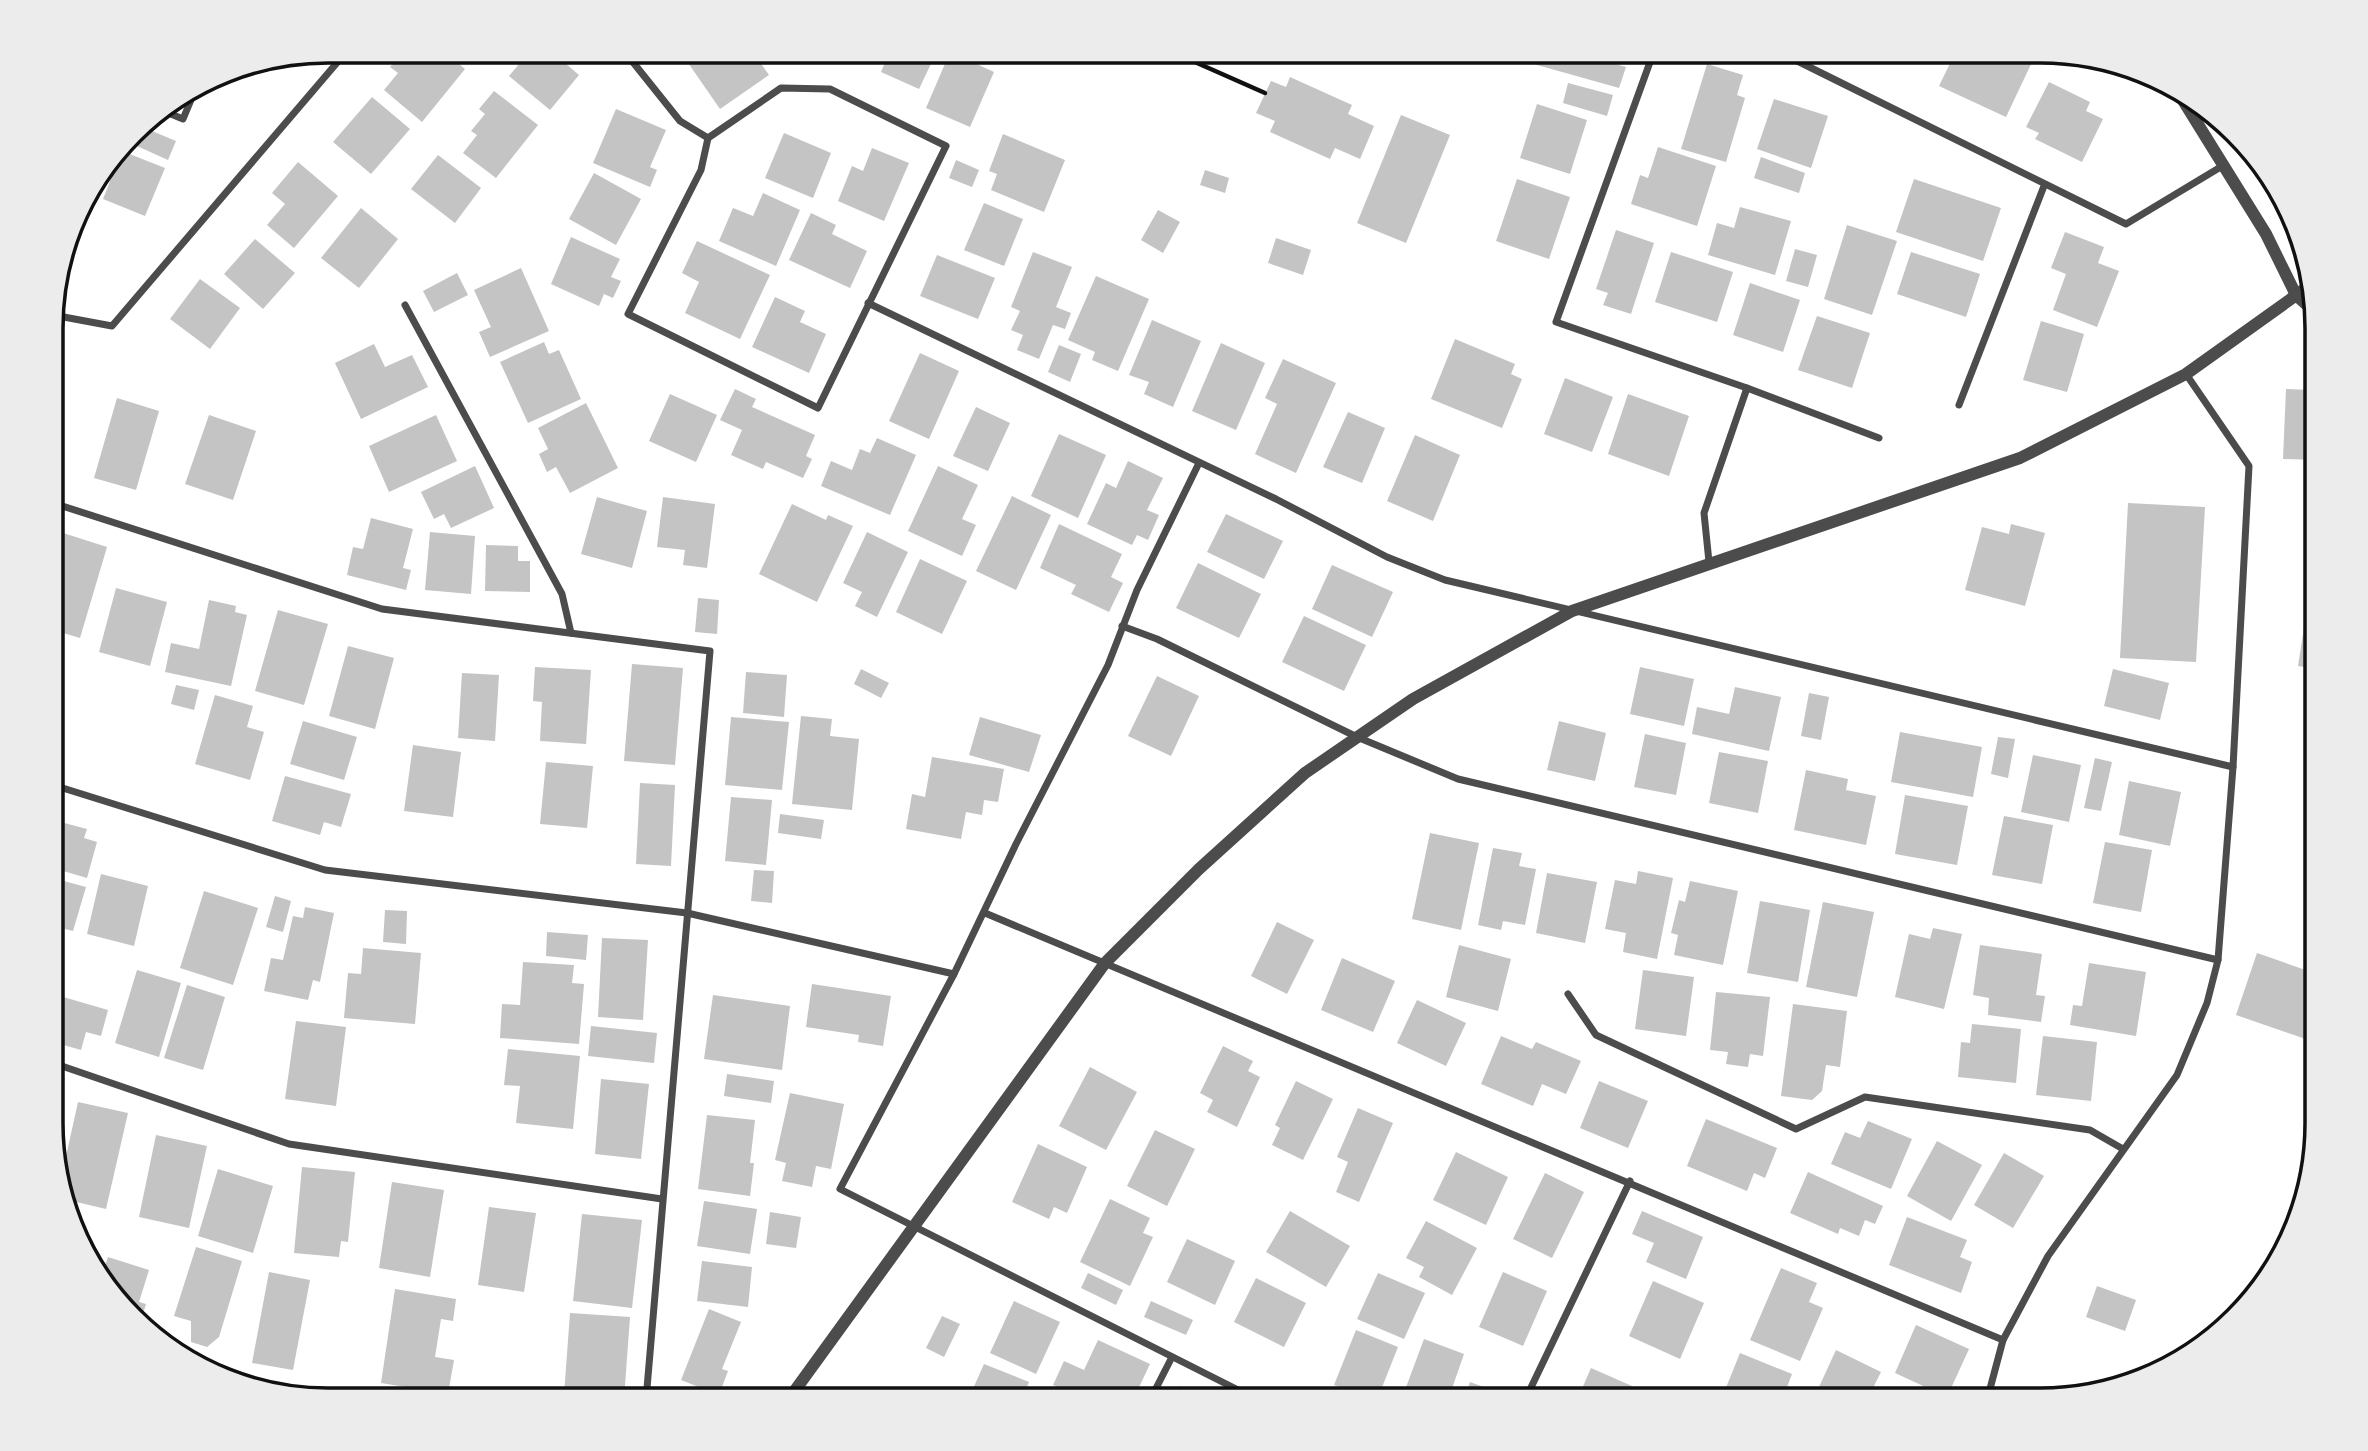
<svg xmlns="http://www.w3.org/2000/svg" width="2368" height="1451" viewBox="0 0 2368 1451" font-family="'Work Sans',sans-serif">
<rect width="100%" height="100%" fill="#fff"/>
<!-- building -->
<g fill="#c4c4c4">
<polygon points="404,51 417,51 423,56 428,51 443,51 465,69 422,122 384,90 398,73 390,67"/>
<polygon points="530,51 551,51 579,75 550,110 509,76"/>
<polygon points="693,51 752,51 769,75 720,109 684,57"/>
<polygon points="890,51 937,51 919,89 881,72"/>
<polygon points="1533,51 1606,51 1604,61 1626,67 1619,88 1530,63"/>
<polygon points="1956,51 1971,54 1973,51 2012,51 2033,60 2006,117 1939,86"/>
<polygon points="950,52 994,72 970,127 926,108"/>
<polygon points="1707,64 1743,75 1737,95 1745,98 1726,162 1681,149"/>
<polygon points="1290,77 1352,105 1348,114 1374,126 1360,159 1335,148 1330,159 1270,132 1275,121 1256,113 1271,81 1286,87"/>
<polygon points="2049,82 2090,102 2086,111 2103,119 2082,162 2035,139 2039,133 2026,127"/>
<polygon points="1568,83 1613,95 1607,116 1563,103"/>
<polygon points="494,91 538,125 496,178 463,153 477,135 471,131 485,114 479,109"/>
<polygon points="372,97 410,129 371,174 333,142"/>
<polygon points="1774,99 1828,116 1811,168 1757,149"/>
<polygon points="1537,104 1587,120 1570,174 1520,158"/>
<polygon points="616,109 666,130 650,167 657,170 650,187 593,163"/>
<polygon points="1401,115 1450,135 1406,243 1357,223"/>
<polygon points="140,126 176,141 168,160 128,142"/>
<polygon points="784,133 831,153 813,198 765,178"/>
<polygon points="1003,134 1065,160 1044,212 991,190 997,174 989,171"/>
<polygon points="1658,147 1716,166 1697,226 1631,204 1640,175 1648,178"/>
<polygon points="872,148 909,163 884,221 838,201 852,166 863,171"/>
<polygon points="122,151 165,168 145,216 103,199"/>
<polygon points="438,155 481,188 455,223 411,189"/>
<polygon points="1761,157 1805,173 1799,193 1754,178"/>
<polygon points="956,160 979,170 972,187 949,178"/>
<polygon points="298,162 338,196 294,248 267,225 285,204 272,193"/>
<polygon points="1205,170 1229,178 1225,193 1200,185"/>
<polygon points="594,173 641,199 616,245 569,219"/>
<polygon points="1517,179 1570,197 1549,259 1496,241"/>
<polygon points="1914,179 2001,208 1983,261 1896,232"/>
<polygon points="763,193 800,210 776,266 719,241 733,208 753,216"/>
<polygon points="984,203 1023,219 1004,266 964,250"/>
<polygon points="1740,207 1791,221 1775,275 1708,255 1717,223 1734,228"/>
<polygon points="361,208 398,239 359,288 321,258"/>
<polygon points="1158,210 1180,222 1163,253 1141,240"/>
<polygon points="811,213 836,225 832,234 867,251 850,288 789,260"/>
<polygon points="1847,225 1897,241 1872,315 1824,299"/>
<polygon points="1616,230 1654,243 1631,314 1603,305 1608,293 1596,289"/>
<polygon points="2065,232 2104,247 2098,263 2119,271 2097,327 2053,310 2066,274 2051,268"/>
<polygon points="571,237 620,259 611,277 621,281 613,298 604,294 599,306 551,284"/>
<polygon points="1276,238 1311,250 1303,275 1268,263"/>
<polygon points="255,239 295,273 263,309 224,274"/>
<polygon points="697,241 770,275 740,339 685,313 699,282 682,273"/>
<polygon points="1795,249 1817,255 1808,287 1786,281"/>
<polygon points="1033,252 1072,267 1056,307 1071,313 1065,329 1053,325 1039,359 1017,350 1023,335 1011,330 1020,311 1011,307"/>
<polygon points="1671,252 1733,272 1717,322 1655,302"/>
<polygon points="1911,252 1980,274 1966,317 1897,294"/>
<polygon points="937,255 995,278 978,319 920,296"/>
<polygon points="521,268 549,331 490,357 479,332 491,327 474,290"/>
<polygon points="457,273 468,295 434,312 423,291"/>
<polygon points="1096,276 1149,299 1118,371 1092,360 1095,352 1068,340"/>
<polygon points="200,279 240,308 210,349 170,319"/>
<polygon points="1750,283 1800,300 1783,352 1733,335"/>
<polygon points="775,297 805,311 800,322 826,334 809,373 752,347"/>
<polygon points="1817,316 1870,333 1852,388 1798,370"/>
<polygon points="1152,320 1201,341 1173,407 1144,394 1149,382 1129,375"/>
<polygon points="2041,321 2084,334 2067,392 2023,380"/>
<polygon points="1455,339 1515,364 1511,374 1522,379 1502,428 1431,399"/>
<polygon points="544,342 549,354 559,350 581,399 528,423 500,362"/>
<polygon points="1221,343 1265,363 1236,430 1192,411"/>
<polygon points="374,344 385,367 412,355 428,387 361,419 335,363"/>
<polygon points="1059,345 1081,354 1070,382 1048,372"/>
<polygon points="920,353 959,371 929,439 889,421"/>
<polygon points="1283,359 1336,383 1296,473 1255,454 1277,404 1265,398"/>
<polygon points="1565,378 1613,397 1592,452 1544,434"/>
<polygon points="735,389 756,399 752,407 815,435 806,456 812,459 803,478 766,462 763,469 731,455 742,430 720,420"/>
<polygon points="2286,389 2313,390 2312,400 2317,401 2317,460 2283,459"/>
<polygon points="53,394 64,397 54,433 53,432"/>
<polygon points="670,394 717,415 696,462 649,441"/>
<polygon points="1628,394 1689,416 1669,476 1608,454"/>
<polygon points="117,398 159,411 136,490 94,478"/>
<polygon points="586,403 618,468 570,493 556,467 547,472 539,454 548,449 538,428"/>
<polygon points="976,407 1010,423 988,471 953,456"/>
<polygon points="1348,412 1385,428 1362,483 1323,467"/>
<polygon points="209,415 256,431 233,500 185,484"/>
<polygon points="436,415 457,461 389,492 369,446"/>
<polygon points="1059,434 1106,455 1078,518 1031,496"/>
<polygon points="1415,435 1460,455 1433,521 1387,501"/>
<polygon points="877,438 916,455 890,515 821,486 831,461 852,470 860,449 870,453"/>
<polygon points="1128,461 1163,478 1147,510 1159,515 1148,540 1137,535 1132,545 1087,524 1106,483 1116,488"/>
<polygon points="475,466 494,508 451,528 444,514 434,519 421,492"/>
<polygon points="938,466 978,485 962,519 976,525 962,556 908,531"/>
<polygon points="1012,496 1051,515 1016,590 976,571"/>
<polygon points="597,497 647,511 632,568 581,554"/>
<polygon points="663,497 715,504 707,568 683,565 685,550 657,547"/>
<polygon points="2128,503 2205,507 2196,662 2120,658"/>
<polygon points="792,504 826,520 828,515 853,526 817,602 759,574"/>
<polygon points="1226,514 1283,541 1264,579 1207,552"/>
<polygon points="371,518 413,529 403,568 411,570 406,590 347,575 353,547 363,549"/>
<polygon points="1059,524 1122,554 1111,577 1123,583 1109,612 1071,594 1076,585 1040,568"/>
<polygon points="2011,524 2045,533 2025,606 1965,590 1982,527 2009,534"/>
<polygon points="60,532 107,547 80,638 53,630 53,555"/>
<polygon points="430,532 475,536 471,594 425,590"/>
<polygon points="867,532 908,552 877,617 855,606 862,592 843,583"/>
<polygon points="486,545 518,546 518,561 530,561 530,592 485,591"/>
<polygon points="920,559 967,581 942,634 896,612"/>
<polygon points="1198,563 1261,594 1239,638 1176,608"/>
<polygon points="1332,565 1393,592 1372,637 1312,609"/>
<polygon points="2313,570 2317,570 2317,669 2298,666"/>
<polygon points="116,588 167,602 150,666 99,652"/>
<polygon points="698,598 719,600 717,634 695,632"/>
<polygon points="209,600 236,606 235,612 247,615 231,686 165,672 171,643 199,649"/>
<polygon points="278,610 328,624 304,705 255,691"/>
<polygon points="1304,616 1366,645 1344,691 1282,662"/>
<polygon points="348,646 394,658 375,729 329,716"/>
<polygon points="632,664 683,668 675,765 624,761"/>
<polygon points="535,667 591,670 586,744 540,741 542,702 533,701"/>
<polygon points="1640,667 1694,679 1684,726 1630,714"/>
<polygon points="861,669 889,683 881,698 854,684"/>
<polygon points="2113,669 2169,683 2160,720 2104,706"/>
<polygon points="746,672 787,675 784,717 743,713"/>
<polygon points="462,673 499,675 495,741 458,738"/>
<polygon points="1157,676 1199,696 1171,756 1128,736"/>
<polygon points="176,685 199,690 194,710 171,704"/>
<polygon points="1735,687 1781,697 1769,751 1692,734 1697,707 1729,714"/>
<polygon points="1809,693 1829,697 1821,740 1801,736"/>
<polygon points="215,695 253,706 247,727 264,732 250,780 195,764"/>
<polygon points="2315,702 2317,702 2317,734 2309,733"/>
<polygon points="801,716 832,719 830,736 859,739 852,810 792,804"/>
<polygon points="731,717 789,722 782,790 725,785"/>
<polygon points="980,717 1041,735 1029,772 969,755"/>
<polygon points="303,721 357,737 344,780 290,764"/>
<polygon points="1559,721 1606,733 1595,781 1547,770"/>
<polygon points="1900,732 1982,747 1973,797 1891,782"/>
<polygon points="1645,734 1686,743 1676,795 1634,787"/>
<polygon points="1998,737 2015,739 2008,778 1991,774"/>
<polygon points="413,745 461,752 453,817 404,811"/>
<polygon points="1719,752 1768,761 1758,813 1709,803"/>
<polygon points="2033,755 2081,765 2069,822 2021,812"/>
<polygon points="932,757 1004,769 998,802 984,800 982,815 966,812 961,839 906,829 912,794 925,797"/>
<polygon points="2095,758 2112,762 2101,811 2084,808"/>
<polygon points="546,762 593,766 587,828 540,824"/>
<polygon points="1806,770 1848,779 1846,790 1876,796 1866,845 1794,830"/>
<polygon points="285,776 351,794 341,827 324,822 320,835 272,821"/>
<polygon points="2129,781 2181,792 2170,846 2119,835"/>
<polygon points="640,783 675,785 671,866 636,864"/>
<polygon points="1905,795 1968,806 1957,865 1895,854"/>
<polygon points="731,797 772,800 766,865 725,861"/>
<polygon points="780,814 824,820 821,839 778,833"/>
<polygon points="2004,816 2053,825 2042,884 1992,875"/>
<polygon points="53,820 87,829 84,838 97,842 87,878 53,868"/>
<polygon points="1430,833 1479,843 1461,930 1412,919"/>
<polygon points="2105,842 2152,850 2141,912 2093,903"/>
<polygon points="1493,848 1522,853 1519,866 1536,869 1525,925 1503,921 1501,930 1478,925"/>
<polygon points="754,870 774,871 772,903 751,901"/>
<polygon points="1638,871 1673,878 1657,959 1623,952 1626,933 1605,929 1615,880 1636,884"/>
<polygon points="1547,873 1597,882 1585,943 1536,933"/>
<polygon points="101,874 148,886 134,946 87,934"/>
<polygon points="53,878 86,887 73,931 53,926"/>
<polygon points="1690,881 1738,891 1723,965 1674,955 1678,935 1671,933 1679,900 1685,902"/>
<polygon points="204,891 258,908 233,985 180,968"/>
<polygon points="275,896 291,901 283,932 266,927"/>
<polygon points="1760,901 1810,910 1798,982 1747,973"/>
<polygon points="1823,902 1874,912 1857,997 1806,987"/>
<polygon points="305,907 334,913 320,982 313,980 308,1000 264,991 271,958 283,960 293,916 303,918"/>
<polygon points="385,910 407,911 406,944 383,942"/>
<polygon points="1277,922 1314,940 1287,994 1251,976"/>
<polygon points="1933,928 1962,934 1944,1009 1895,997 1909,934 1930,939"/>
<polygon points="547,932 588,935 586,960 546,956"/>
<polygon points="602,938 648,940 643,1020 598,1017"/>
<polygon points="1459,945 1511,959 1498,1011 1446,997"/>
<polygon points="1980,945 2042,954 2036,995 2045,996 2041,1022 1988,1015 1989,998 1973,995"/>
<polygon points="363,948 421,953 415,1024 344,1018 348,973 361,974"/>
<polygon points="2257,953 2317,974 2317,1043 2236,1015"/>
<polygon points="1342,958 1395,981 1373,1032 1321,1010"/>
<polygon points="523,962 574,965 572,983 584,984 579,1044 500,1038 502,1004 520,1005"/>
<polygon points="2089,963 2146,972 2136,1036 2070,1025 2073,1005 2082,1006"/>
<polygon points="137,970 181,983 159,1057 115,1043"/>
<polygon points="1643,970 1694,977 1686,1036 1635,1029"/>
<polygon points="812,984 891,996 883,1046 858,1042 859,1035 806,1027"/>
<polygon points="187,985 225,997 203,1070 164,1058"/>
<polygon points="1716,992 1770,997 1763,1056 1750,1054 1748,1067 1726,1064 1728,1052 1710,1050"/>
<polygon points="53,994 108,1010 101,1036 86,1032 81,1050 53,1042"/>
<polygon points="713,995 790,1006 782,1070 704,1059"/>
<polygon points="1417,1000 1466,1023 1446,1066 1397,1043"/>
<polygon points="1793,1004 1847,1011 1840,1067 1826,1065 1822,1091 1812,1100 1781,1096"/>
<polygon points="296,1021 346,1027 336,1106 285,1099"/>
<polygon points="1972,1024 2021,1029 2016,1083 1958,1077 1961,1042 1970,1043"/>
<polygon points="591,1026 657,1033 654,1063 588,1056"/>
<polygon points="1501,1036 1532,1049 1536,1042 1581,1061 1566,1094 1542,1084 1533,1106 1481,1084"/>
<polygon points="2043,1036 2097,1042 2091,1101 2036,1095"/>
<polygon points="1223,1046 1253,1061 1248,1071 1260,1077 1237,1127 1207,1112 1213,1100 1200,1093"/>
<polygon points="508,1049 580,1056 573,1129 516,1123 520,1086 504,1085"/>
<polygon points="1090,1067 1137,1092 1106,1150 1059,1126"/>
<polygon points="727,1074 774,1081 771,1103 724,1096"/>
<polygon points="53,1075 65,1078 59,1103 53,1101"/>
<polygon points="601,1079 649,1084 641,1159 595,1154"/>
<polygon points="1296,1081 1333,1099 1303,1160 1272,1145 1280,1128 1275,1125"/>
<polygon points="1599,1081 1648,1101 1628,1148 1580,1128"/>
<polygon points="790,1093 844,1104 831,1169 816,1166 812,1187 782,1181 786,1163 775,1160"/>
<polygon points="78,1102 128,1113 106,1209 68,1200 61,1179"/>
<polygon points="1358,1108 1393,1123 1359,1202 1336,1192 1348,1162 1337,1157"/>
<polygon points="707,1115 755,1120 750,1163 754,1163 750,1196 698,1189"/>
<polygon points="1706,1119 1777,1148 1765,1178 1754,1173 1747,1191 1687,1166"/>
<polygon points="1868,1121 1912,1139 1891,1189 1831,1164 1845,1132 1860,1138"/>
<polygon points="1155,1130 1195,1149 1167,1206 1127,1186"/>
<polygon points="156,1135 207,1146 189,1228 139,1217"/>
<polygon points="1937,1141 1982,1165 1951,1221 1907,1196"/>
<polygon points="1038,1144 1087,1167 1067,1213 1054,1207 1049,1219 1012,1202"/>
<polygon points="1456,1152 1508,1177 1486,1225 1433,1200"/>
<polygon points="2004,1153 2044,1176 2013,1228 1974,1205"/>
<polygon points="302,1167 355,1172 348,1242 341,1241 339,1257 294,1253"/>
<polygon points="218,1169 273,1186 253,1253 198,1236"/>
<polygon points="1808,1172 1883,1206 1875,1224 1865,1220 1859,1236 1840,1228 1838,1234 1790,1213"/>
<polygon points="1545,1173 1584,1192 1552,1258 1513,1239"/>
<polygon points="392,1182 444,1190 430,1277 379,1268"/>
<polygon points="1110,1199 1150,1218 1143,1233 1153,1237 1130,1286 1080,1262"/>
<polygon points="704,1201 757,1209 750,1254 697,1246"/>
<polygon points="489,1207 536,1213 524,1292 478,1285"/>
<polygon points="1290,1211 1350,1246 1326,1287 1266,1252"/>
<polygon points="1642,1211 1703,1237 1686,1279 1646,1262 1654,1243 1632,1234"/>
<polygon points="770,1212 801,1217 796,1248 766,1244"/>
<polygon points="582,1214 642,1220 632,1308 573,1301"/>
<polygon points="1907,1217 1967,1240 1960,1257 1972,1262 1961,1293 1889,1265"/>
<polygon points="1426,1221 1477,1248 1452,1295 1419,1277 1424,1267 1406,1258"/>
<polygon points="1187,1239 1235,1261 1215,1305 1167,1282"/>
<polygon points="196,1247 242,1261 219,1337 207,1347 191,1342 191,1321 174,1316"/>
<polygon points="108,1257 149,1270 139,1302 146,1304 141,1320 100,1280"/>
<polygon points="702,1261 752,1267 748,1307 697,1301"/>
<polygon points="1781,1268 1817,1283 1809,1302 1823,1308 1800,1361 1750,1340"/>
<polygon points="269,1272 310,1280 293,1370 252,1363"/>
<polygon points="1503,1272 1547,1291 1523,1346 1479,1327"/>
<polygon points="1088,1273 1123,1290 1116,1305 1081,1288"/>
<polygon points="1378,1273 1425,1293 1404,1339 1357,1319"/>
<polygon points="1256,1278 1306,1303 1284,1347 1234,1322"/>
<polygon points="1653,1281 1704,1303 1680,1359 1629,1336"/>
<polygon points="2097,1286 2136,1300 2125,1331 2086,1317"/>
<polygon points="395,1289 456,1299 453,1321 441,1319 435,1357 454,1360 448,1394 381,1383"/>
<polygon points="1014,1301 1060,1322 1036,1374 990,1353"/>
<polygon points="1151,1301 1193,1320 1186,1335 1144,1317"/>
<polygon points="709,1309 741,1322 722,1369 728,1371 719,1395 681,1380"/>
<polygon points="570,1313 630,1317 624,1399 564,1395"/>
<polygon points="942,1316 960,1324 944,1357 926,1348"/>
<polygon points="1916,1325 1969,1349 1947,1397 1895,1373"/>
<polygon points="1356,1330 1398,1347 1377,1400 1334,1385"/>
<polygon points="1424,1339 1464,1354 1448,1400 1433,1400 1405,1390"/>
<polygon points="1098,1340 1150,1364 1133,1400 1086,1400 1053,1385 1064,1361 1084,1370"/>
<polygon points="1836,1350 1881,1372 1867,1400 1813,1400"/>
<polygon points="1740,1353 1792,1374 1782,1400 1721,1400"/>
<polygon points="984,1364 1029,1382 1022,1400 968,1400"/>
<polygon points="1591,1368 1632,1386 1626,1400 1577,1400"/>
<polygon points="1470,1382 1492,1390 1489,1400 1464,1400"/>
<polygon points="1179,1386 1209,1400 1177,1400 1174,1398"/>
<polygon points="1040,1387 1068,1400 1034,1400"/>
<polygon points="1651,1393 1665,1400 1647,1400"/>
</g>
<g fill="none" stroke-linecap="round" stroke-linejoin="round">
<!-- path -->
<polyline stroke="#111" stroke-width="4.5" points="1170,51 1265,93"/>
<!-- minor -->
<g stroke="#4c4c4c" stroke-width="7">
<polyline points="624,51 680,121 708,138"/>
<polyline points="1654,51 1556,322 1747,388 1879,438"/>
<polyline points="1777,51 2126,224 2224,165"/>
<polygon points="781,88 830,89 946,146 818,408 628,314 701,170 708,138"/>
<polyline points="161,110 183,119 196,88"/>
<polyline points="868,303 1276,499 1387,557 1445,580 2233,767"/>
<polyline points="405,305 562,594 571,633"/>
<polyline points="53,315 112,326 347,51"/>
<polyline points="1959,405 2044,186"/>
<polyline points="1199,463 1137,590 1108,665 1016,844 954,974 840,1189 1258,1400"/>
<polyline points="53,503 382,609 710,651 646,1400"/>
<polyline points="1709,562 1704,513 1747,388"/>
<polyline points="1122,626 1157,639 1357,737 1458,779 2218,960"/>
<polyline points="53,785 325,870 687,913 954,974"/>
<polyline points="985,913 2003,1340"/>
<polyline points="1568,994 1596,1035 1796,1129 1865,1097 2090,1130 2123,1149"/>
<polyline points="53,1063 289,1144 662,1199"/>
<polyline points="1150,1400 1172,1357"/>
<polyline points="1525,1400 1630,1181"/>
<polyline points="1987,1400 2003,1340 2048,1256 2177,1075 2207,1003 2218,960 2233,767 2249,466 2186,374"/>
</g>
<!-- tertiary -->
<g stroke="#4c4c4c" stroke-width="12">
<polyline points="2176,89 2266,234 2296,295 2317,314"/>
<polyline points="788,1400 1105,963 1199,869 1305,773 1413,699 1572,611 2020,458 2186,374 2309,286"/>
</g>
</g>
<!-- crop -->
<path d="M0 0H2368V1451H0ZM328 63H2040A265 265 0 0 1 2305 328V1123A265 265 0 0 1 2040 1388H328A265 265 0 0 1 63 1123V328A265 265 0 0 1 328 63Z" fill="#ececec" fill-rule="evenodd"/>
<path fill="none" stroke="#111" stroke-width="3.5" d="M328 63H2040A265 265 0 0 1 2305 328V1123A265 265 0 0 1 2040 1388H328A265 265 0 0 1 63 1123V328A265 265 0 0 1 328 63Z"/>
</svg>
